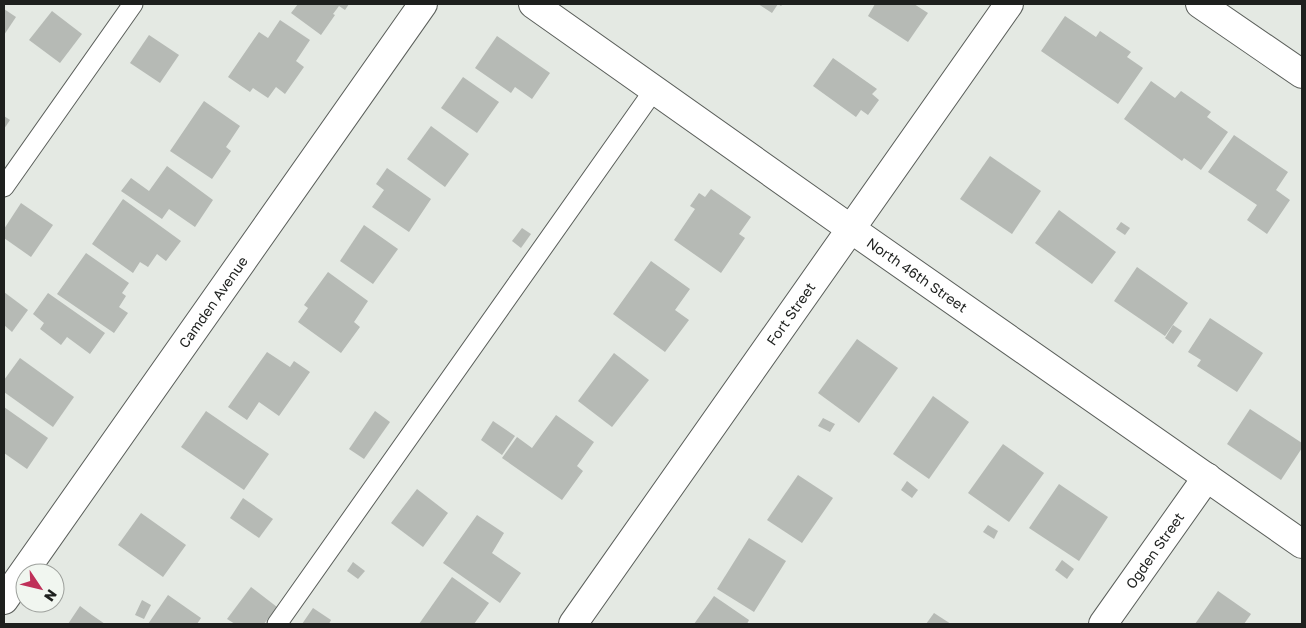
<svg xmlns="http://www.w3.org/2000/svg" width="1306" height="628" viewBox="0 0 1306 628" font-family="'Golos Text',sans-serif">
<rect width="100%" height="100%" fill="#e4e9e3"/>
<!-- building -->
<g fill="#b6bab5">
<polygon points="298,4 349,4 345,10 339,6 333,14 335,15 321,35 291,13"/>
<polygon points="758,4 783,4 781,6 778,4 772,13"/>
<polygon points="875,4 914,4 928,13 908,42 868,16"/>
<polygon points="4,9 16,17 4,35"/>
<polygon points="52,11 82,34 60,63 29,40"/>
<polygon points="1065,16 1096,37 1100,31 1131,52 1127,57 1143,68 1118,104 1041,51"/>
<polygon points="280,20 310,40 296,61 304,67 285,94 276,87 268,98 253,88 250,92 228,77 259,32 268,38"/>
<polygon points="149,35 179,55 160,83 130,63"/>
<polygon points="497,36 550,73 532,99 515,87 511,93 475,68"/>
<polygon points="833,58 877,89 872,94 879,100 868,115 861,110 856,117 813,86"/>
<polygon points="463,77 499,102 477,133 441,108"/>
<polygon points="1151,81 1175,98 1181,91 1211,112 1207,117 1228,132 1201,170 1184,158 1182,161 1124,119"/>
<polygon points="204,101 240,126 226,147 231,151 212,179 170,151"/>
<polygon points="4,116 10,120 4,129"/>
<polygon points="431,126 469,154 445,187 407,159"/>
<polygon points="1234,135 1288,172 1276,190 1290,200 1267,234 1247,220 1257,205 1208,172"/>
<polygon points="990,156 1041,191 1012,234 960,199"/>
<polygon points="167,166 213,200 195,227 169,209 162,219 121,191 131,178 149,191"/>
<polygon points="387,168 431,199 409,232 372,207 384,190 376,184"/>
<polygon points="711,189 751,217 739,234 745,238 721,273 674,240 695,209 690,206 699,193 705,197"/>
<polygon points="123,199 181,241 166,261 157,254 148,267 140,262 133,273 92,244"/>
<polygon points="21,203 53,225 31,257 4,238 4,229"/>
<polygon points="1059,210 1116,252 1092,284 1035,243"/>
<polygon points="1121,222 1130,228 1125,235 1116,229"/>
<polygon points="364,225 398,249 373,284 340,261"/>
<polygon points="522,228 531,234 521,248 512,241"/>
<polygon points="86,253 129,283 122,293 126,296 119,307 128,313 114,333 57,294"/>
<polygon points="651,261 690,289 675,310 689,320 665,352 613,314"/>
<polygon points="1137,267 1188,303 1165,336 1114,301"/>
<polygon points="328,272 368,301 354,322 360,327 341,353 298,322 308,308 304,305"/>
<polygon points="4,292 28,310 12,332 4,325"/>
<polygon points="48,293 105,333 90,354 67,337 61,345 40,329 44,323 33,314"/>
<polygon points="1210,318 1263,353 1237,392 1197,366 1201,360 1188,352"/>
<polygon points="1173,325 1182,331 1173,344 1165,338"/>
<polygon points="857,339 898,368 859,423 818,393"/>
<polygon points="267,352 290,367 294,361 310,372 279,416 259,402 247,420 228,407"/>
<polygon points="614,353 649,380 612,427 578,401"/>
<polygon points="20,358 74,397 53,427 4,392 4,380"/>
<polygon points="933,396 969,422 929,479 893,454"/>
<polygon points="4,407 48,438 27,469 4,453"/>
<polygon points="1250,409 1302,443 1302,448 1281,480 1227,444"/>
<polygon points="206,411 269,454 244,490 181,447"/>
<polygon points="375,411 390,422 364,459 349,449"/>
<polygon points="556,415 594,442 577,466 583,471 562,500 502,458 517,437 532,448"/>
<polygon points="823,418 835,424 830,432 818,426"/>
<polygon points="493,421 515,436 502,455 481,440"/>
<polygon points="1003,444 1044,473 1009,522 968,493"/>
<polygon points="798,475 833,498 802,543 767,520"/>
<polygon points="907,481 918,490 912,498 901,490"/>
<polygon points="1059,484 1108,517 1079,561 1029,528"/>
<polygon points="417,489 448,513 423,547 391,523"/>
<polygon points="243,498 273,519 259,538 230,518"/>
<polygon points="141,513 186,545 163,577 118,545"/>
<polygon points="477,515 504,533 492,553 521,573 500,603 443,563"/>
<polygon points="988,525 998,531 994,539 983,532"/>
<polygon points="749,538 786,561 754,612 717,589"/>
<polygon points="1062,560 1074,569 1067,579 1055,570"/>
<polygon points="353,562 365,571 358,579 347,571"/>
<polygon points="452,577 489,603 474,624 419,624"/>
<polygon points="251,587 277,607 264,624 235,624 227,619"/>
<polygon points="1218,591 1251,614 1244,624 1195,624"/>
<polygon points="168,595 201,618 197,624 148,624"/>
<polygon points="714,596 749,620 747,624 694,624"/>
<polygon points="142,600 151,605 144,619 135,615"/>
<polygon points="80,606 92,615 105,624 68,624"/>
<polygon points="313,608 331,620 329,624 302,624"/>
<polygon points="934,613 951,624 926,624"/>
</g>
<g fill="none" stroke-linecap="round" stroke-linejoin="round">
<defs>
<g id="lane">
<polyline points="4,187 133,4"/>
<polyline points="277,624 654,90"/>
</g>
<g id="street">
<path id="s1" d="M533 4 851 229 1302 544"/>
<polyline points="1200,4 1302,74"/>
<path id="s2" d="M4 600 423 4"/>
<path id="s3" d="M573 624 1009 4"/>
<path id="s4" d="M1103 624 1207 477"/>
</g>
</defs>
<!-- lane casing -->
<use href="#lane" stroke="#5b5f5b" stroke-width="21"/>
<!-- street casing -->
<use href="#street" stroke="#5b5f5b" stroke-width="30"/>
<!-- lane -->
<use href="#lane" stroke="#fff" stroke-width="19"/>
<!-- street -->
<use href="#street" stroke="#fff" stroke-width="28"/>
</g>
<g text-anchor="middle" stroke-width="4.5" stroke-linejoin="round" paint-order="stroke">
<!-- street labels -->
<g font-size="14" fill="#1e201e" stroke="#f1f6f0">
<text dy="5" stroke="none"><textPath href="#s1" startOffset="470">North 46th Street</textPath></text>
<text dy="5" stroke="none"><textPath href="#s2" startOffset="364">Camden Avenue</textPath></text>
<text dy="5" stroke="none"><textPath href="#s3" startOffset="379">Fort Street</textPath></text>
<text dy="5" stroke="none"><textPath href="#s4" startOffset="90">Ogden Street</textPath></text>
</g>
</g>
<!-- border -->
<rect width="1306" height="628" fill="none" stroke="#1e201e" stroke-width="10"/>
<!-- north arrow -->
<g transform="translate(40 588) rotate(125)"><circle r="24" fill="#f1f6f0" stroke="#9da09c"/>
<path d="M0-4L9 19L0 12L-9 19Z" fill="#bf3059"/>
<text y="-8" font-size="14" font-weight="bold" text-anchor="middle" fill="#1e201e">N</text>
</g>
</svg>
